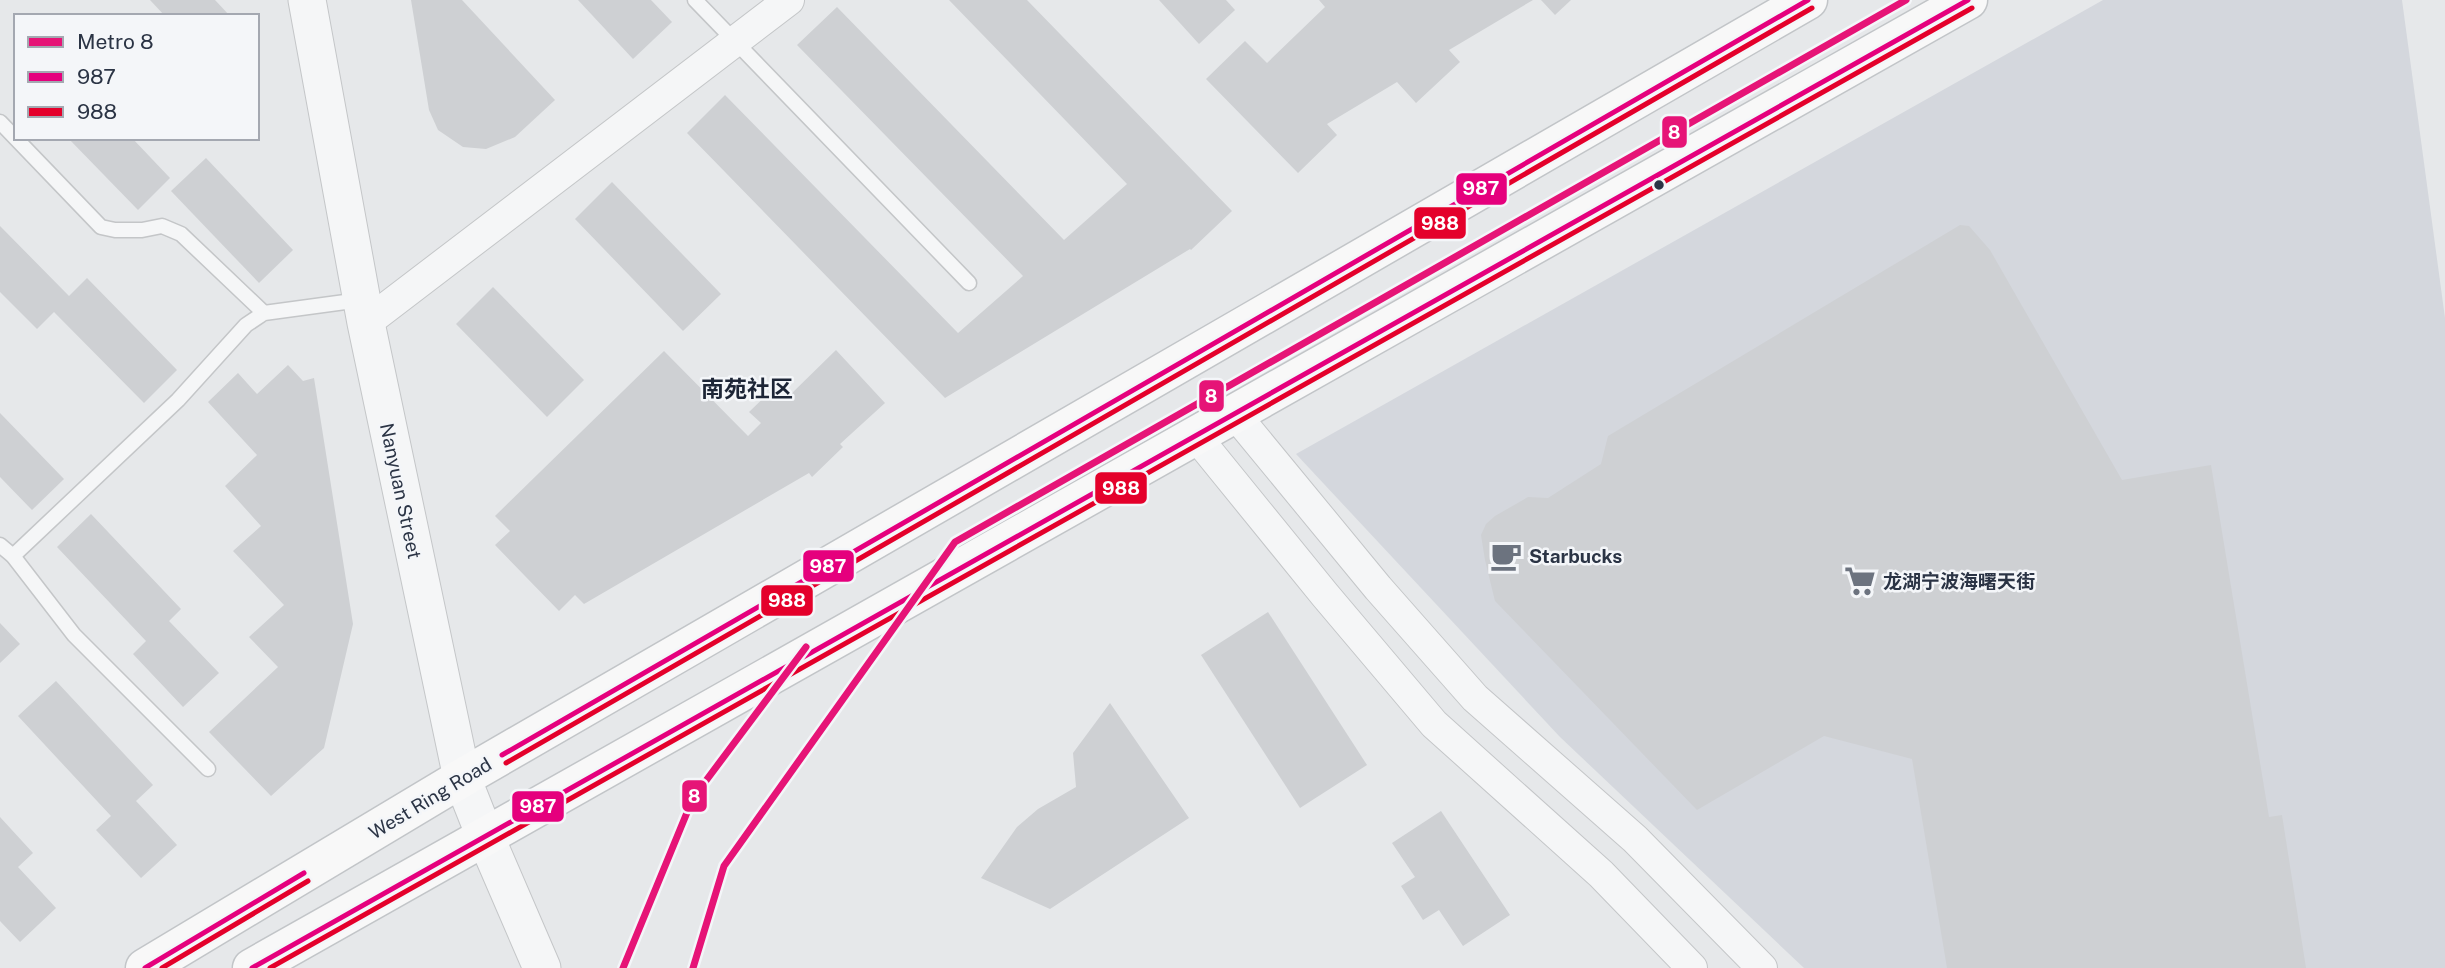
<svg xmlns="http://www.w3.org/2000/svg" width="2445" height="968" viewBox="0 0 2445 968" font-family="'Public Sans','Noto Sans SC',sans-serif">
<rect width="100%" height="100%" fill="#e6e8ea"/>
<!-- built -->
<polygon fill="#d4d7dd" points="2103,0 2402,0 2445,318 2445,968 1804,968 1560,737 1296,454"/>
<!-- building -->
<g fill="#ced0d3">
<polygon points="150,0 215,0 230,16 165,16"/>
<polygon points="411,0 462,0 555,100 515,137 486,149 463,147 438,130 429,110"/>
<polygon points="578,0 651,0 672,22 633,59"/>
<polygon points="949,0 1027,0 1232,211 1191,250 1190,249 945,398 687,133 725,95 958,333 1023,276 797,45 837,7 1064,240 1127,184"/>
<polygon points="1159,0 1226,0 1235,10 1199,44"/>
<polygon points="1319,0 1533,0 1449,50 1460,62 1416,103 1397,82 1327,124 1337,135 1298,173 1206,79 1245,41 1267,63 1325,7"/>
<polygon points="1541,0 1571,0 1555,15"/>
<polygon points="68,138 132,138 170,178 138,210"/>
<polygon points="206,158 293,250 259,283 171,191"/>
<polygon points="612,182 721,294 683,331 575,219"/>
<polygon points="1960,225 1969,226 1990,250 2122,480 2211,465 2269,817 2282,815 2306,968 1947,968 1912,759 1824,736 1697,810 1495,601 1485,560 1481,535 1486,524 1495,516 1528,497 1548,498 1601,464 1608,436"/>
<polygon points="0,226 69,296 87,278 177,370 144,403 54,312 37,329 0,292"/>
<polygon points="493,287 584,380 547,417 456,324"/>
<polygon points="836,350 885,403 840,444 843,447 812,477 809,473 584,604 575,595 559,611 495,545 510,531 495,516 664,351 748,436 761,423 749,412 779,383 790,395"/>
<polygon points="288,365 303,381 314,378 353,624 324,748 271,796 209,732 278,667 249,637 284,605 233,551 261,526 225,486 257,455 208,402 238,373 257,394"/>
<polygon points="0,413 64,479 32,510 0,477"/>
<polygon points="91,514 181,609 169,621 219,673 183,707 133,654 146,641 57,547"/>
<polygon points="1268,612 1367,765 1300,808 1201,655"/>
<polygon points="0,623 20,644 0,663"/>
<polygon points="56,681 153,785 136,801 177,845 141,878 96,830 111,816 18,716"/>
<polygon points="1110,703 1189,818 1050,909 981,878 1017,827 1038,809 1076,787 1073,753"/>
<polygon points="1441,811 1510,915 1463,946 1439,910 1423,920 1401,886 1415,877 1392,843"/>
<polygon points="0,817 33,853 18,867 56,908 20,942 0,921"/>
</g>
<g fill="none" stroke-linecap="round" stroke-linejoin="round">
<defs>
<g id="service">
<polyline points="695,0 969,283"/>
<polyline points="0,122 101,227 115,230 142,230 162,226 181,234 264,313"/>
<polyline points="0,545 13,556 74,635 208,769"/>
<polyline points="13,556 178,400 246,325 264,313 360,300"/>
</g>
<g id="minor">
<polyline points="366,323 789,0"/>
<polyline points="1234,413 1378,588 1475,698 1635,839 1762,968"/>
<polyline points="1195,435 1325,595 1434,724 1601,874 1692,968"/>
</g>
<polyline id="tertiary" points="307,0 366,323 462,778 485,836 542,968"/>
<g id="primary">
<polyline points="145,968 462,778 1808,0"/>
<polyline points="252,968 1968,0"/>
</g>
</defs>
<!-- service casing -->
<use href="#service" stroke="#c4c6c8" stroke-width="17"/>
<!-- minor casing -->
<use href="#minor" stroke="#c4c6c8" stroke-width="32"/>
<!-- tertiary casing -->
<use href="#tertiary" stroke="#c4c6c8" stroke-width="39"/>
<!-- primary casing -->
<use href="#primary" stroke="#c2c5c8" stroke-width="41"/>
<!-- service -->
<use href="#service" stroke="#f5f6f7" stroke-width="14"/>
<!-- minor -->
<use href="#minor" stroke="#f5f6f7" stroke-width="30"/>
<!-- tertiary -->
<use href="#tertiary" stroke="#f5f6f7" stroke-width="37"/>
<!-- primary -->
<use href="#primary" stroke="#f8f8f8" stroke-width="38"/>
<defs>
<g id="bus-1">
<polyline points="502,755 1808,0"/>
<polyline points="145,968 304,873"/>
<polyline points="252,968 1968,0"/>
</g>
<g id="bus-2">
<polyline points="506,763 1812,8"/>
<polyline points="162,968 308,881"/>
<polyline points="270,968 1972,8"/>
</g>
</defs>
<!-- bus-1 casing -->
<use href="#bus-1" stroke="#f4f6f9" stroke-width="10"/>
<!-- bus-2 casing -->
<use href="#bus-2" stroke="#f4f6f9" stroke-width="10"/>
<!-- bus-1 -->
<use href="#bus-1" stroke="#e5007d" stroke-width="5"/>
<!-- bus-2 -->
<use href="#bus-2" stroke="#e4002b" stroke-width="5"/>
<defs>
<g id="metro-1">
<polyline points="623,968 693,798 806,647"/>
<polyline points="693,968 724,866 955,542 1906,0"/>
</g>
</defs>
<!-- metro-1 casing -->
<use href="#metro-1" stroke="#f4f6f9" stroke-width="12"/>
<!-- metro-1 -->
<use href="#metro-1" stroke="#e61477" stroke-width="7"/>
</g>
<!-- icons -->
<defs>
<symbol id="cafe-bare" viewBox="-9 -9 18 18"><path d="M-5.5-4.5H6V0H3Q3 3.5 0 3.5H-2.5Q-5.5 3.5-5.5 0ZM3-3.2v2h1.7v-2ZM-6 4.5H4V6H-6Z" fill="#6c737f" stroke="#f4f6f9" stroke-width="2.5" paint-order="stroke"/></symbol>
<symbol id="supermarket-bare" viewBox="-9 -9 18 18"><path d="M-6-5.5h2.5l.6 2H6L4.5 2H-2.5L-4.4-4H-6ZM-1.5 3.2a1.3 1.3 0 1 0 .1 0ZM3 3.2a1.3 1.3 0 1 0 .1 0Z" fill="#6c737f" stroke="#f4f6f9" stroke-width="2.5" paint-order="stroke"/></symbol>
</defs>
<g fill-rule="evenodd">
<use href="#cafe-bare" x="1484" y="534" width="44" height="44"/>
<use href="#supermarket-bare" x="1838" y="559" width="44" height="44"/>
</g>
<!-- markers -->
<circle fill="#2b3445" stroke="#f4f6f9" stroke-width="2.5" cx="1659" cy="185" r="6"/>
<g text-anchor="middle" stroke-width="5" stroke-linejoin="round" paint-order="stroke">
<!-- street labels -->
<g font-size="19" fill="#2b3445" stroke="#f4f6f9">
<text transform="translate(401 491) rotate(78)" y="7">Nanyuan Street</text>
<text transform="translate(430 798) rotate(-31)" y="7">West Ring Road</text>
</g>
<!-- poi labels -->
<g font-size="19" font-weight="bold" fill="#2b3445" stroke="#f4f6f9" text-anchor="start">
<text x="1529" y="563">Starbucks</text>
<text x="1883" y="588">龙湖宁波海曙天街</text>
</g>
<!-- quarter labels -->
<g font-size="23" font-weight="bold" fill="#1d2536" stroke="#f4f6f9">
<text x="747" y="397">南苑社区</text>
</g>
</g>
<g stroke="#f4f6f9" stroke-width="2.5">
<rect x="1661" y="115" width="27" height="34" rx="7" fill="#e61477"/>
<rect x="1455" y="172" width="53" height="34" rx="7" fill="#e5007d"/>
<rect x="1413" y="206" width="54" height="34" rx="7" fill="#e4002b"/>
<rect x="1198" y="379" width="27" height="34" rx="7" fill="#e61477"/>
<rect x="1094" y="471" width="54" height="34" rx="7" fill="#e4002b"/>
<rect x="802" y="549" width="53" height="34" rx="7" fill="#e5007d"/>
<rect x="760" y="584" width="54" height="33" rx="7" fill="#e4002b"/>
<rect x="681" y="779" width="27" height="34" rx="7" fill="#e61477"/>
<rect x="511" y="790" width="54" height="33" rx="7" fill="#e5007d"/>
</g>
<g font-size="19" text-anchor="middle" font-weight="bold" fill="#fff">
<text x="1674" y="139">8</text>
<text x="1481" y="195">987</text>
<text x="1440" y="230">988</text>
<text x="1211" y="403">8</text>
<text x="1121" y="495">988</text>
<text x="828" y="573">987</text>
<text x="787" y="607">988</text>
<text x="694" y="803">8</text>
<text x="538" y="813">987</text>
</g>
<!-- legend -->
<rect x="14" y="14" width="245" height="126" fill="#f4f6f9" stroke="#a4a8b1" stroke-width="2"/>
<rect x="28" y="37" width="35" height="10" fill="#e61477" stroke="#a4a8b1" stroke-width="2"/>
<text x="77" y="49" font-size="21" fill="#2b3445">Metro 8</text>
<rect x="28" y="72" width="35" height="10" fill="#e5007d" stroke="#a4a8b1" stroke-width="2"/>
<text x="77" y="84" font-size="21" fill="#2b3445">987</text>
<rect x="28" y="107" width="35" height="10" fill="#e4002b" stroke="#a4a8b1" stroke-width="2"/>
<text x="77" y="119" font-size="21" fill="#2b3445">988</text>
</svg>
